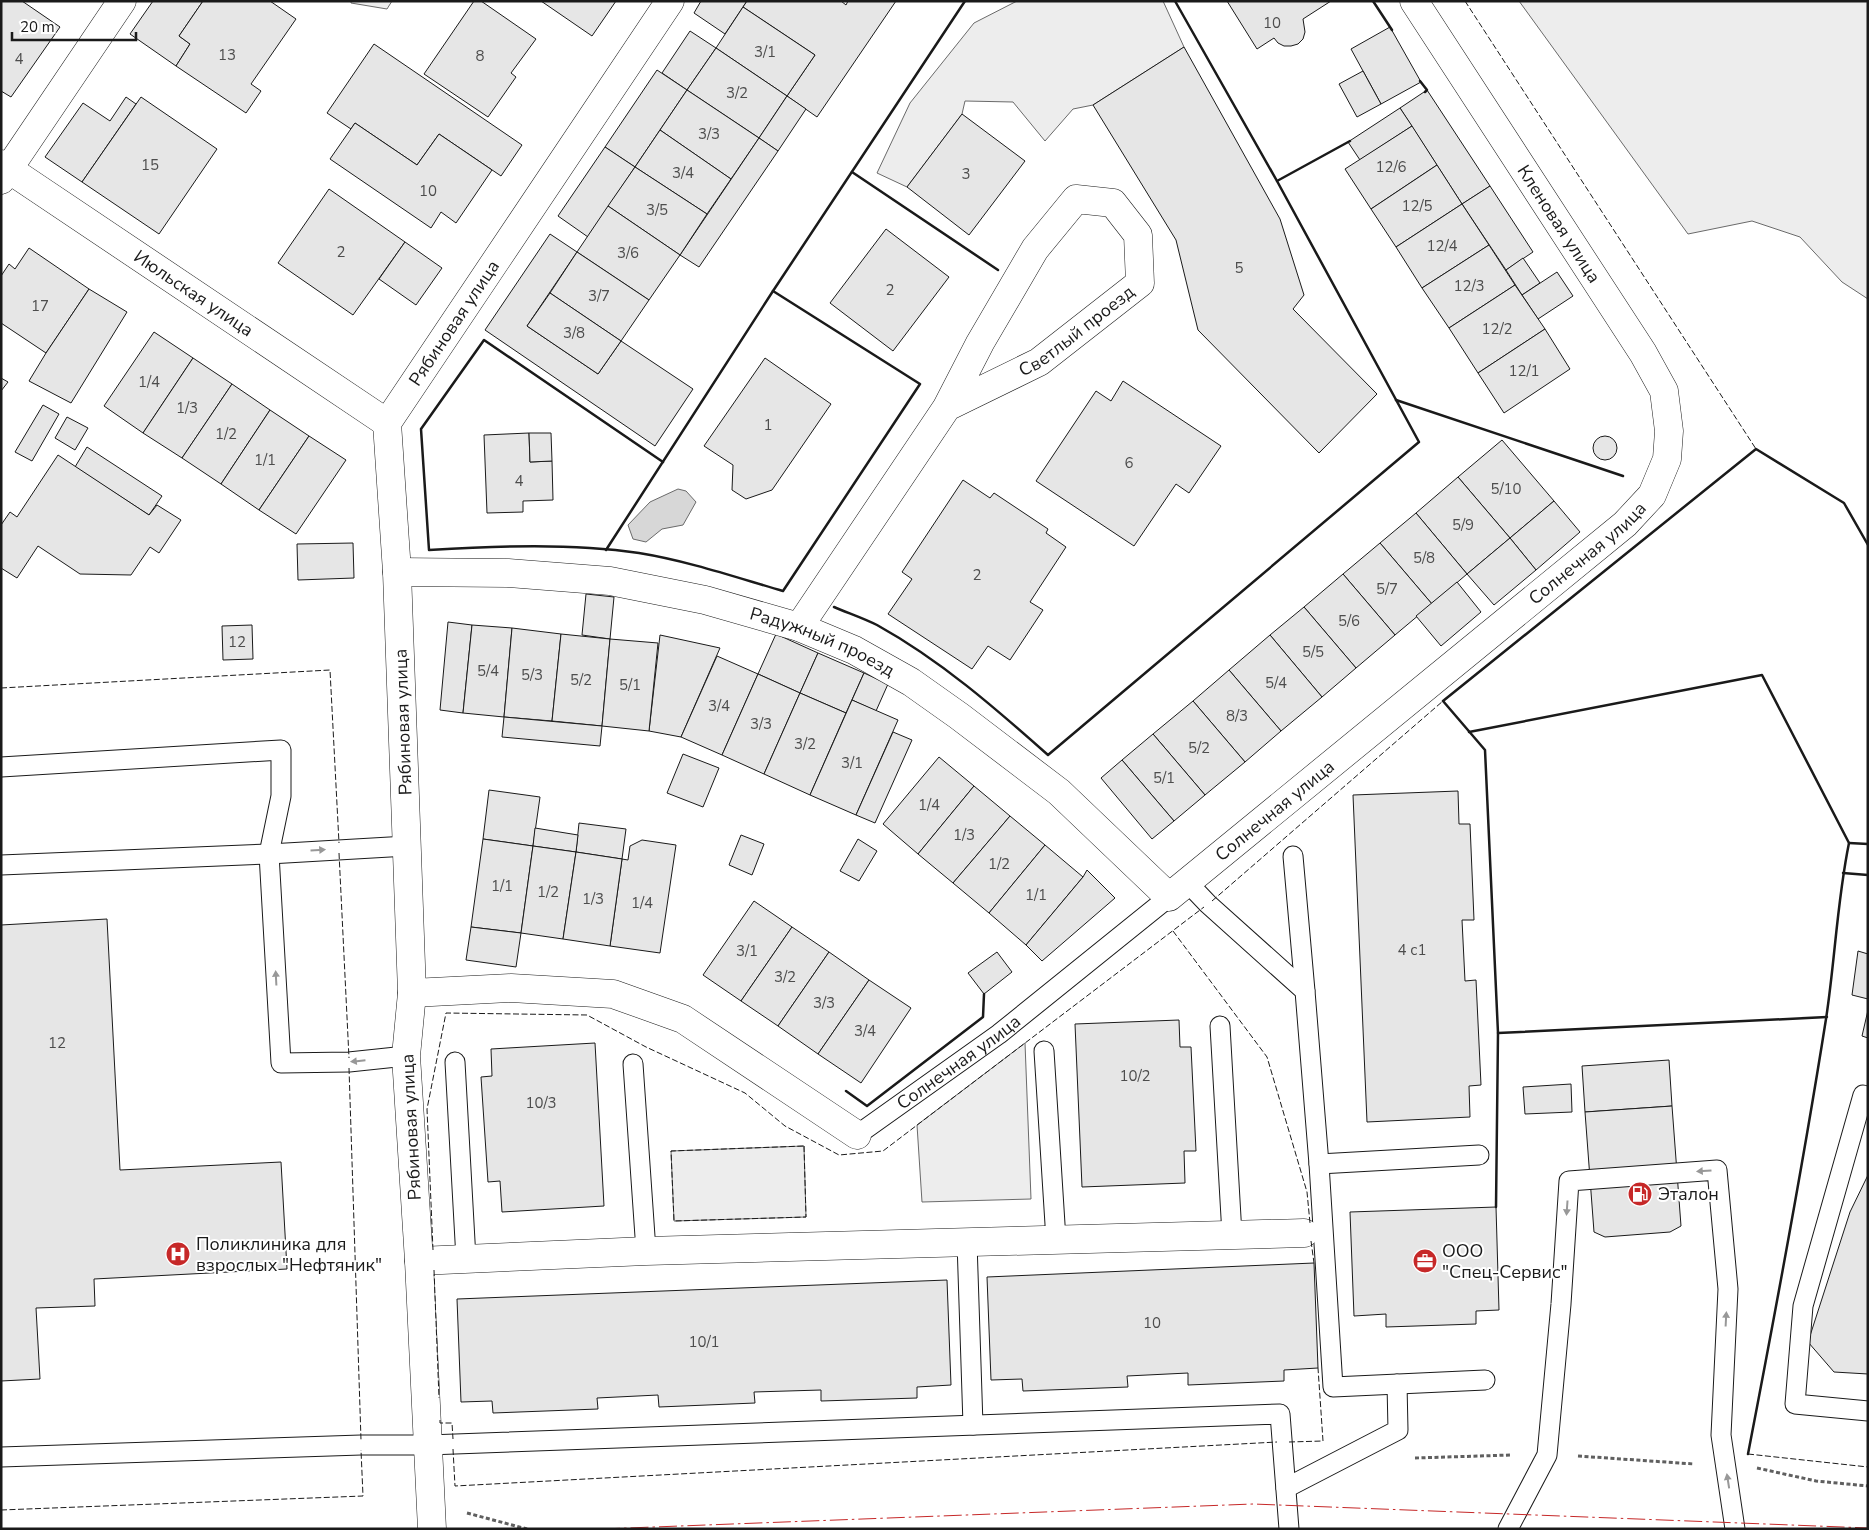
<svg xmlns="http://www.w3.org/2000/svg" width="1869" height="1530" viewBox="0 0 1869 1530" font-family="'Nunito Sans',sans-serif">
<rect width="100%" height="100%" fill="#fff"/>
<!-- built -->
<g fill="#ededed" stroke="#6a6a6a">
<polygon points="351,1 392,1 387,9 351,3"/>
<polygon points="1017,1 1163,1 1184,47 1093,105 1073,109 1045,141 1013,102 965,101 962,114 907,187 877,173 910,103 974,23"/>
<polygon points="1519,1 1868,1 1868,299 1842,282 1800,237 1752,221 1688,234"/>
<polygon points="1025,1043 1031,1199 922,1202 917,1125"/>
<polygon points="804,1146 806,1217 674,1221 671,1151"/>
</g>
<!-- water -->
<polygon fill="#d7d7d7" stroke="#6a6a6a" points="678,489 686,491 696,502 683,525 662,529 646,542 633,539 628,525 650,502"/>
<!-- building -->
<g fill="#e6e6e6" stroke="#1a1a1a">
<polygon points="1,1 22,1 60,27 11,97 1,91"/>
<polygon points="153,1 203,1 179,36 190,44 176,66 130,34"/>
<polygon points="203,1 270,1 296,19 251,84 261,91 246,113 176,66 190,44 179,36"/>
<polygon points="474,1 481,1 536,39 511,73 516,77 488,117 424,74"/>
<polygon points="541,1 616,1 592,36"/>
<polygon points="701,1 747,1 725,34 694,13"/>
<polygon points="747,1 841,1 846,5 848,1 896,1 817,117 787,96 815,55 743,7"/>
<polygon points="1227,1 1331,1 1303,19 1305,32 1303,39 1298,44 1291,46 1284,46 1278,43 1274,38 1257,49"/>
<polygon points="743,7 815,55 787,96 716,48"/>
<polygon points="1390,27 1421,82 1381,104 1351,49"/>
<polygon points="690,31 716,48 687,90 662,73"/>
<polygon points="374,44 522,145 501,176 439,134 417,165 355,123 351,129 327,113"/>
<polygon points="1184,47 1280,219 1304,295 1293,309 1377,394 1319,453 1198,330 1176,240 1093,105"/>
<polygon points="716,48 787,96 759,138 687,90"/>
<polygon points="657,70 687,90 635,167 605,147"/>
<polygon points="1363,71 1381,104 1357,117 1339,84"/>
<polygon points="687,90 759,138 731,179 660,130"/>
<polygon points="1427,90 1490,186 1462,204 1400,108"/>
<polygon points="787,96 806,109 778,151 759,138"/>
<polygon points="126,97 136,104 82,182 45,157 83,103 110,121"/>
<polygon points="141,97 217,149 159,234 82,182"/>
<polygon points="1400,108 1412,126 1360,160 1348,142"/>
<polygon points="962,114 1025,161 969,235 907,187"/>
<polygon points="355,123 417,165 439,134 492,170 456,223 441,212 431,228 330,159"/>
<polygon points="1412,126 1437,165 1371,209 1345,169"/>
<polygon points="660,130 731,179 707,214 635,167"/>
<polygon points="759,138 778,151 699,267 680,255"/>
<polygon points="605,147 635,167 588,237 558,216"/>
<polygon points="1437,165 1462,204 1396,247 1371,209"/>
<polygon points="635,167 707,214 680,255 608,206"/>
<polygon points="1490,186 1533,252 1506,270 1462,204"/>
<polygon points="329,189 405,242 353,315 278,263"/>
<polygon points="1462,204 1489,245 1422,288 1396,247"/>
<polygon points="608,206 680,255 649,300 577,252"/>
<polygon points="886,229 949,277 893,351 830,303"/>
<polygon points="550,234 577,252 527,326 598,374 621,341 693,389 655,446 485,330"/>
<polygon points="405,242 442,268 416,305 379,279"/>
<polygon points="1489,245 1515,285 1449,328 1422,288"/>
<polygon points="29,248 89,289 46,353 1,323 1,276 9,264 15,269"/>
<polygon points="577,252 649,300 621,341 550,293"/>
<polygon points="1523,258 1540,283 1522,295 1506,270"/>
<polygon points="1557,272 1573,296 1538,319 1522,295"/>
<polygon points="1515,285 1545,329 1478,373 1449,328"/>
<polygon points="89,289 127,312 71,403 29,381 46,353"/>
<polygon points="550,293 621,341 598,374 527,326"/>
<polygon points="1545,329 1570,369 1504,413 1478,373"/>
<polygon points="154,332 193,358 143,433 104,406"/>
<polygon points="193,358 232,384 182,458 143,433"/>
<polygon points="765,358 831,404 772,490 746,499 732,490 733,465 704,446"/>
<polygon points="1,378 8,382 1,391"/>
<polygon points="1123,381 1221,446 1189,493 1176,484 1134,546 1036,481 1096,391 1111,401"/>
<polygon points="232,384 270,410 221,484 182,458"/>
<polygon points="43,405 59,414 32,461 15,452"/>
<polygon points="270,410 309,436 259,510 221,484"/>
<polygon points="67,417 88,428 75,450 55,438"/>
<polygon points="529,433 530,462 552,461 553,500 523,501 523,512 487,513 484,435"/>
<polygon points="529,433 551,433 552,461 530,462"/>
<polygon points="309,436 346,460 296,534 259,510"/>
<circle cx="1605" cy="448" r="12"/>
<polygon points="1502,440 1554,501 1510,538 1458,477"/>
<polygon points="87,447 162,496 149,515 75,467"/>
<polygon points="58,455 149,515 157,505 181,520 159,553 150,547 131,575 80,574 38,546 17,578 1,568 1,525 10,512 17,517"/>
<polygon points="1458,477 1510,538 1467,574 1416,513"/>
<polygon points="963,480 990,498 994,493 1048,529 1046,533 1066,547 1030,602 1043,610 1010,660 988,646 972,669 888,614 912,579 902,572"/>
<polygon points="1554,501 1580,532 1536,570 1510,538"/>
<polygon points="1416,513 1467,574 1432,604 1380,543"/>
<polygon points="1510,538 1536,570 1494,605 1467,574"/>
<polygon points="353,543 354,578 298,580 297,544"/>
<polygon points="1380,543 1432,604 1395,635 1343,574"/>
<polygon points="1343,574 1395,635 1356,668 1304,607"/>
<polygon points="1457,582 1481,612 1441,646 1416,616"/>
<polygon points="586,594 614,597 610,639 582,635"/>
<polygon points="1304,607 1356,668 1322,697 1270,635"/>
<polygon points="448,622 472,625 463,713 440,710"/>
<polygon points="252,625 253,659 223,660 222,626"/>
<polygon points="472,625 512,628 504,717 463,713"/>
<polygon points="512,628 561,634 552,721 504,717"/>
<polygon points="561,634 610,639 602,726 552,721"/>
<polygon points="776,634 818,653 800,693 758,674"/>
<polygon points="660,635 720,648 681,737 649,731"/>
<polygon points="1270,635 1322,697 1281,731 1229,670"/>
<polygon points="610,639 658,643 649,731 602,726"/>
<polygon points="818,653 864,673 846,713 800,693"/>
<polygon points="717,656 758,674 722,755 681,737"/>
<polygon points="1229,670 1281,731 1245,762 1193,701"/>
<polygon points="864,673 888,684 876,711 852,700"/>
<polygon points="758,674 800,693 764,774 722,755"/>
<polygon points="800,693 846,713 810,795 764,774"/>
<polygon points="852,700 898,720 856,815 810,795"/>
<polygon points="1193,701 1245,762 1205,795 1153,734"/>
<polygon points="504,717 602,726 600,746 502,737"/>
<polygon points="893,732 912,740 875,823 856,815"/>
<polygon points="1153,734 1205,795 1174,821 1122,760"/>
<polygon points="683,754 719,768 703,807 667,793"/>
<polygon points="939,757 974,786 918,854 883,824"/>
<polygon points="1122,760 1174,821 1152,839 1101,778"/>
<polygon points="974,786 1010,816 953,883 918,854"/>
<polygon points="489,790 540,797 533,846 483,839"/>
<polygon points="1458,791 1459,824 1470,824 1474,920 1462,920 1465,981 1476,980 1481,1085 1469,1086 1470,1117 1367,1122 1353,795"/>
<polygon points="1010,816 1045,845 989,913 953,883"/>
<polygon points="579,823 626,829 622,859 576,852"/>
<polygon points="535,828 578,835 576,852 533,846"/>
<polygon points="741,835 764,844 752,875 729,865"/>
<polygon points="483,839 533,846 521,933 471,927"/>
<polygon points="858,839 877,851 859,881 840,871"/>
<polygon points="642,840 676,845 660,953 610,946 622,859 628,860 630,846"/>
<polygon points="1045,845 1083,877 1026,945 989,913"/>
<polygon points="533,846 576,852 563,939 521,933"/>
<polygon points="576,852 622,859 610,946 563,939"/>
<polygon points="1087,870 1115,898 1042,961 1026,945 1083,877"/>
<polygon points="754,901 792,927 741,1001 703,975"/>
<polygon points="107,919 120,1170 281,1162 287,1269 94,1279 95,1306 36,1308 40,1379 1,1381 1,925"/>
<polygon points="471,927 521,933 516,967 466,960"/>
<polygon points="792,927 829,952 778,1026 741,1001"/>
<polygon points="1858,951 1868,954 1868,999 1852,995"/>
<polygon points="829,952 869,980 818,1054 778,1026"/>
<polygon points="997,952 1012,972 984,994 968,973"/>
<polygon points="869,980 911,1008 861,1083 818,1054"/>
<polygon points="1868,1010 1868,1038 1862,1036"/>
<polygon points="1179,1020 1180,1047 1191,1047 1196,1151 1184,1151 1185,1183 1082,1187 1075,1024"/>
<polygon points="595,1043 604,1206 502,1212 500,1181 488,1182 481,1077 492,1076 491,1049"/>
<polygon points="1669,1060 1672,1106 1585,1112 1582,1066"/>
<polygon points="1571,1084 1572,1112 1525,1114 1523,1087"/>
<polygon points="1672,1106 1681,1226 1670,1232 1605,1237 1594,1232 1585,1112"/>
<polygon points="1868,1175 1868,1374 1834,1372 1808,1342 1850,1212"/>
<polygon points="1496,1207 1499,1310 1476,1311 1476,1324 1386,1327 1386,1314 1354,1316 1350,1212"/>
<polygon points="1314,1263 1318,1368 1284,1370 1284,1381 1188,1385 1188,1373 1127,1376 1128,1387 1023,1391 1022,1379 991,1380 987,1277"/>
<polygon points="947,1280 951,1385 917,1387 917,1398 821,1401 821,1390 754,1392 755,1403 659,1407 658,1395 597,1398 598,1409 493,1413 492,1401 461,1402 457,1299"/>
</g>
<g fill="none" stroke-linecap="round" stroke-linejoin="round">
<defs>
<g id="service">
<polyline points="1,767 281,750 281,796 269,854 281,1063 349,1062 406,1056"/>
<polyline points="1293,856 1305,991"/>
<polyline points="1,865 269,854 407,846"/>
<polyline points="1187,882 1208,904 1305,991 1319,1164 1333,1387 1485,1380"/>
<polyline points="1220,1026 1232,1235"/>
<polyline points="1044,1051 1056,1240"/>
<polyline points="455,1062 466,1259"/>
<polyline points="633,1064 646,1251"/>
<polyline points="1863,1095 1803,1306 1795,1404 1868,1411"/>
<path id="s1" d="M857 1135 999 1034 1169 897"/>
<polyline points="1319,1164 1479,1155"/>
<polyline points="967,1242 973,1425"/>
<polyline points="1,1457 361,1445 428,1445 1280,1414 1289,1529"/>
<polyline points="1286,1488 1398,1430 1397,1384"/>
<polyline points="1508,1529 1547,1455 1561,1304 1569,1181 1717,1170 1728,1289 1721,1435 1735,1529"/>
</g>
<g id="minor">
<path id="s2" d="M1 164 387 423"/>
<polyline points="1,180 122,1"/>
<path id="s3" d="M397 572 508 573 610 581 705 600 799 627 854 650 911 682 959 716 1059 792 1169 897 1625 524 1652 495 1667 459 1669 431 1664 391 1643 353 1414 1"/>
<path id="s4" d="M799 627 947 407 1039 362 1140 283 1138 235 1113 203 1076 199 1035 249 980 343 947 407"/>
<polyline points="412,993 511,988 613,994 683,1019 857,1135"/>
<polyline points="419,1261 646,1251 1304,1233"/>
<path id="s5" d="M432 1529 419 1261 406 1056 412 993 397 572 387 423 670 1"/>
</g>
</defs>
<!-- service casing -->
<use href="#service" stroke="#1a1a1a" stroke-width="21"/>
<!-- minor casing -->
<use href="#minor" stroke="#1a1a1a" stroke-width="29"/>
<!-- path -->
<g stroke="#5f5f5f" stroke-width="3" stroke-dasharray="4 2.5" stroke-linecap="butt">
<polyline points="1578,1456 1694,1464"/>
<polyline points="1415,1458 1511,1455"/>
<polyline points="1757,1468 1816,1481 1868,1486"/>
<polyline points="467,1513 527,1529"/>
</g>
<!-- service -->
<use href="#service" stroke="#fff" stroke-width="19"/>
<!-- minor -->
<use href="#minor" stroke="#fff" stroke-width="28"/>
<!-- fence -->
<g stroke="#1a1a1a" stroke-width="1" stroke-dasharray="6 2.5" stroke-linecap="butt">
<polyline points="1465,1 1756,449"/>
<polyline points="1,688 330,670 339,843"/>
<polyline points="339,853 349,1058"/>
<polyline points="1212,901 1443,701"/>
<polyline points="1173,931 1267,1057 1307,1192 1310,1223"/>
<polyline points="349,1068 361,1440"/>
<polygon points="804,1146 806,1217 674,1221 671,1151"/>
<polyline points="1311,1241 1314,1263"/>
<polyline points="433,1250 427,1109 446,1013 587,1015 646,1047 745,1093 785,1126 839,1155 883,1151 1204,907"/>
<polyline points="434,1270 439,1398"/>
<polyline points="440,1420 440,1423 452,1423 453,1439"/>
<polyline points="1289,1442 1323,1441 1318,1368"/>
<polyline points="453,1449 455,1486 1277,1442"/>
<polyline points="1748,1454 1868,1467"/>
<polyline points="1,1510 363,1496 361,1450"/>
</g>
<!-- wall -->
<g stroke="#1a1a1a" stroke-width="2.5">
<polyline points="1373,1 1392,30"/>
<polyline points="1420,81 1427,90 1425,92"/>
<polyline points="852,172 998,270"/>
<polyline points="1277,181 1350,141"/>
<polyline points="1396,400 1623,476"/>
<path d="M663 462 484 340 421 429 429 550C498 546 571 543 639 553 688 561 735 577 783 591L920 384 773 291"/>
<polyline points="606,550 773,291 965,1"/>
<path d="M834 607C848 613 863 618 877 625 940 660 994 707 1048 755L1419 442 1277 181 1175 1"/>
<path d="M1469 732 1762 675 1849 843C1837 901 1835 961 1826 1019 1803 1165 1776 1309 1748 1454"/>
<polyline points="1849,843 1868,844"/>
<polyline points="1843,873 1868,875"/>
<polyline points="1498,1033 1827,1017"/>
<polyline points="846,1091 867,1106 983,1017 984,994"/>
<polyline points="1496,1207 1498,1033 1485,750 1443,701 1756,449 1844,503 1868,545"/>
</g>
<!-- power -->
<polyline stroke="#c62828" stroke-width="1" stroke-dasharray="18 4 2.5 4" stroke-linecap="butt" points="602,1529 1253,1504 1868,1528"/>
</g>
<!-- one-way arrows -->
<defs><path id="oneway-solid" d="M-6-.8H1V-3.2L6.5 0L1 3.2V.8H-6Z" transform="scale(1.25)"/></defs>
<g fill="#989898">
<use href="#oneway-solid" transform="translate(318 850) rotate(-4)"/>
<use href="#oneway-solid" transform="translate(276 978) rotate(-93)"/>
<use href="#oneway-solid" transform="translate(358 1061) rotate(174)"/>
<use href="#oneway-solid" transform="translate(1704 1171) rotate(176)"/>
<use href="#oneway-solid" transform="translate(1567 1208) rotate(94)"/>
<use href="#oneway-solid" transform="translate(1726 1319) rotate(-87)"/>
<use href="#oneway-solid" transform="translate(1728 1481) rotate(-99)"/>
</g>
<!-- icons -->
<defs>
<symbol id="fuel-disc" viewBox="-11 -11 22 22"><circle r="9.5" fill="#c62828" stroke="#fff"/><path d="M-5.5-6h7V0h2V4h1.3V-2.5L3-4.5l.8-.8L6-3V5H2.5V1h-1V6h-7ZM-4.2-4.7v3.2H.2V-4.7Z" fill="#fff"/></symbol>
<symbol id="hospital-disc" viewBox="-11 -11 22 22"><circle r="9.5" fill="#c62828" stroke="#fff"/><path d="M-5-5h3v3.5h4V-5h3V5h-3V1.5h-4V5h-3Z" fill="#fff"/></symbol>
<symbol id="office-disc" viewBox="-11 -11 22 22"><circle r="9.5" fill="#c62828" stroke="#fff"/><path d="M-6-3h4V-5.5h4V-3h4V5H-6ZM-1-4.5V-3h2v-1.5ZM-6 0V1H6V0Z" fill="#fff"/></symbol>
</defs>
<g fill-rule="evenodd">
<use href="#fuel-disc" x="1626" y="1180" width="28" height="28"/>
<use href="#hospital-disc" x="164" y="1240" width="28" height="28"/>
<use href="#office-disc" x="1411" y="1247" width="28" height="28"/>
</g>
<g text-anchor="middle" stroke-width="4" stroke-linejoin="round" paint-order="stroke">
<!-- number labels -->
<g font-size="15" fill="#4d4d4d">
<text x="1272" y="28">10</text>
<text x="765" y="57">3/1</text>
<text x="227" y="60">13</text>
<text x="480" y="61">8</text>
<text x="19" y="64">4</text>
<text x="737" y="98">3/2</text>
<text x="709" y="139">3/3</text>
<text x="150" y="170">15</text>
<text x="1391" y="172">12/6</text>
<text x="683" y="178">3/4</text>
<text x="966" y="179">3</text>
<text x="428" y="196">10</text>
<text x="1417" y="211">12/5</text>
<text x="657" y="215">3/5</text>
<text x="1442" y="251">12/4</text>
<text x="341" y="257">2</text>
<text x="628" y="258">3/6</text>
<text x="1239" y="273">5</text>
<text x="1469" y="291">12/3</text>
<text x="890" y="295">2</text>
<text x="599" y="301">3/7</text>
<text x="40" y="311">17</text>
<text x="1497" y="334">12/2</text>
<text x="574" y="338">3/8</text>
<text x="1524" y="376">12/1</text>
<text x="149" y="387">1/4</text>
<text x="187" y="413">1/3</text>
<text x="768" y="430">1</text>
<text x="226" y="439">1/2</text>
<text x="265" y="465">1/1</text>
<text x="1129" y="468">6</text>
<text x="519" y="486">4</text>
<text x="1506" y="494">5/10</text>
<text x="1463" y="530">5/9</text>
<text x="1424" y="563">5/8</text>
<text x="977" y="580">2</text>
<text x="1387" y="594">5/7</text>
<text x="1349" y="626">5/6</text>
<text x="237" y="647">12</text>
<text x="1313" y="657">5/5</text>
<text x="488" y="676">5/4</text>
<text x="532" y="680">5/3</text>
<text x="581" y="685">5/2</text>
<text x="1276" y="688">5/4</text>
<text x="630" y="690">5/1</text>
<text x="719" y="711">3/4</text>
<text x="1237" y="721">8/3</text>
<text x="761" y="729">3/3</text>
<text x="805" y="749">3/2</text>
<text x="1199" y="753">5/2</text>
<text x="852" y="768">3/1</text>
<text x="1164" y="783">5/1</text>
<text x="929" y="810">1/4</text>
<text x="964" y="840">1/3</text>
<text x="999" y="869">1/2</text>
<text x="502" y="891">1/1</text>
<text x="548" y="897">1/2</text>
<text x="1036" y="900">1/1</text>
<text x="593" y="904">1/3</text>
<text x="642" y="908">1/4</text>
<text x="1412" y="955">4 с1</text>
<text x="747" y="956">3/1</text>
<text x="785" y="982">3/2</text>
<text x="824" y="1008">3/3</text>
<text x="865" y="1036">3/4</text>
<text x="57" y="1048">12</text>
<text x="1135" y="1081">10/2</text>
<text x="541" y="1108">10/3</text>
<text x="1152" y="1328">10</text>
<text x="704" y="1347">10/1</text>
</g>
<!-- street labels -->
<g font-size="18" fill="#1a1a1a" stroke="#fff">
<text transform="translate(1559 224) rotate(57)" y="6">Кленовая улица</text>
<text dy="6" stroke="none"><textPath href="#s2" startOffset="232">Июльская улица</textPath></text>
<text dy="6" stroke="none"><textPath href="#s5" startOffset="1228">Рябиновая улица</textPath></text>
<text dy="6" stroke="none"><textPath href="#s4" startOffset="416">Светлый проезд</textPath></text>
<text dy="6" stroke="none"><textPath href="#s3" startOffset="1411">Солнечная улица</textPath></text>
<text dy="6" stroke="none"><textPath href="#s3" startOffset="435">Радужный проезд</textPath></text>
<text transform="translate(403 722) rotate(-92)" y="6">Рябиновая улица</text>
<text dy="6" stroke="none"><textPath href="#s3" startOffset="1006">Солнечная улица</textPath></text>
<text dy="6" stroke="none"><textPath href="#s1" startOffset="125">Солнечная улица</textPath></text>
<text transform="translate(411 1127) rotate(-93)" y="6">Рябиновая улица</text>
</g>
<!-- poi labels -->
<g font-size="18" fill="#1a1a1a" stroke="#fff" text-anchor="start">
<text x="1658" y="1200">Эталон</text>
<text x="196" y="1250">Поликлиника для<tspan x="196" dy="21">взрослых "Нефтяник"</tspan></text>
<text x="1442" y="1257">ООО<tspan x="1442" dy="21">"Спец-Сервис"</tspan></text>
</g>
</g>
<!-- border -->
<rect width="1869" height="1530" fill="none" stroke="#1a1a1a" stroke-width="5"/>
<!-- scale -->
<path d="M12 32v8h124v-8" fill="none" stroke="#1a1a1a" stroke-width="2.5"/>
<text x="20" y="32" font-size="15" fill="#1a1a1a" stroke="#ffffff" stroke-width="4" paint-order="stroke">20 m</text>
</svg>
